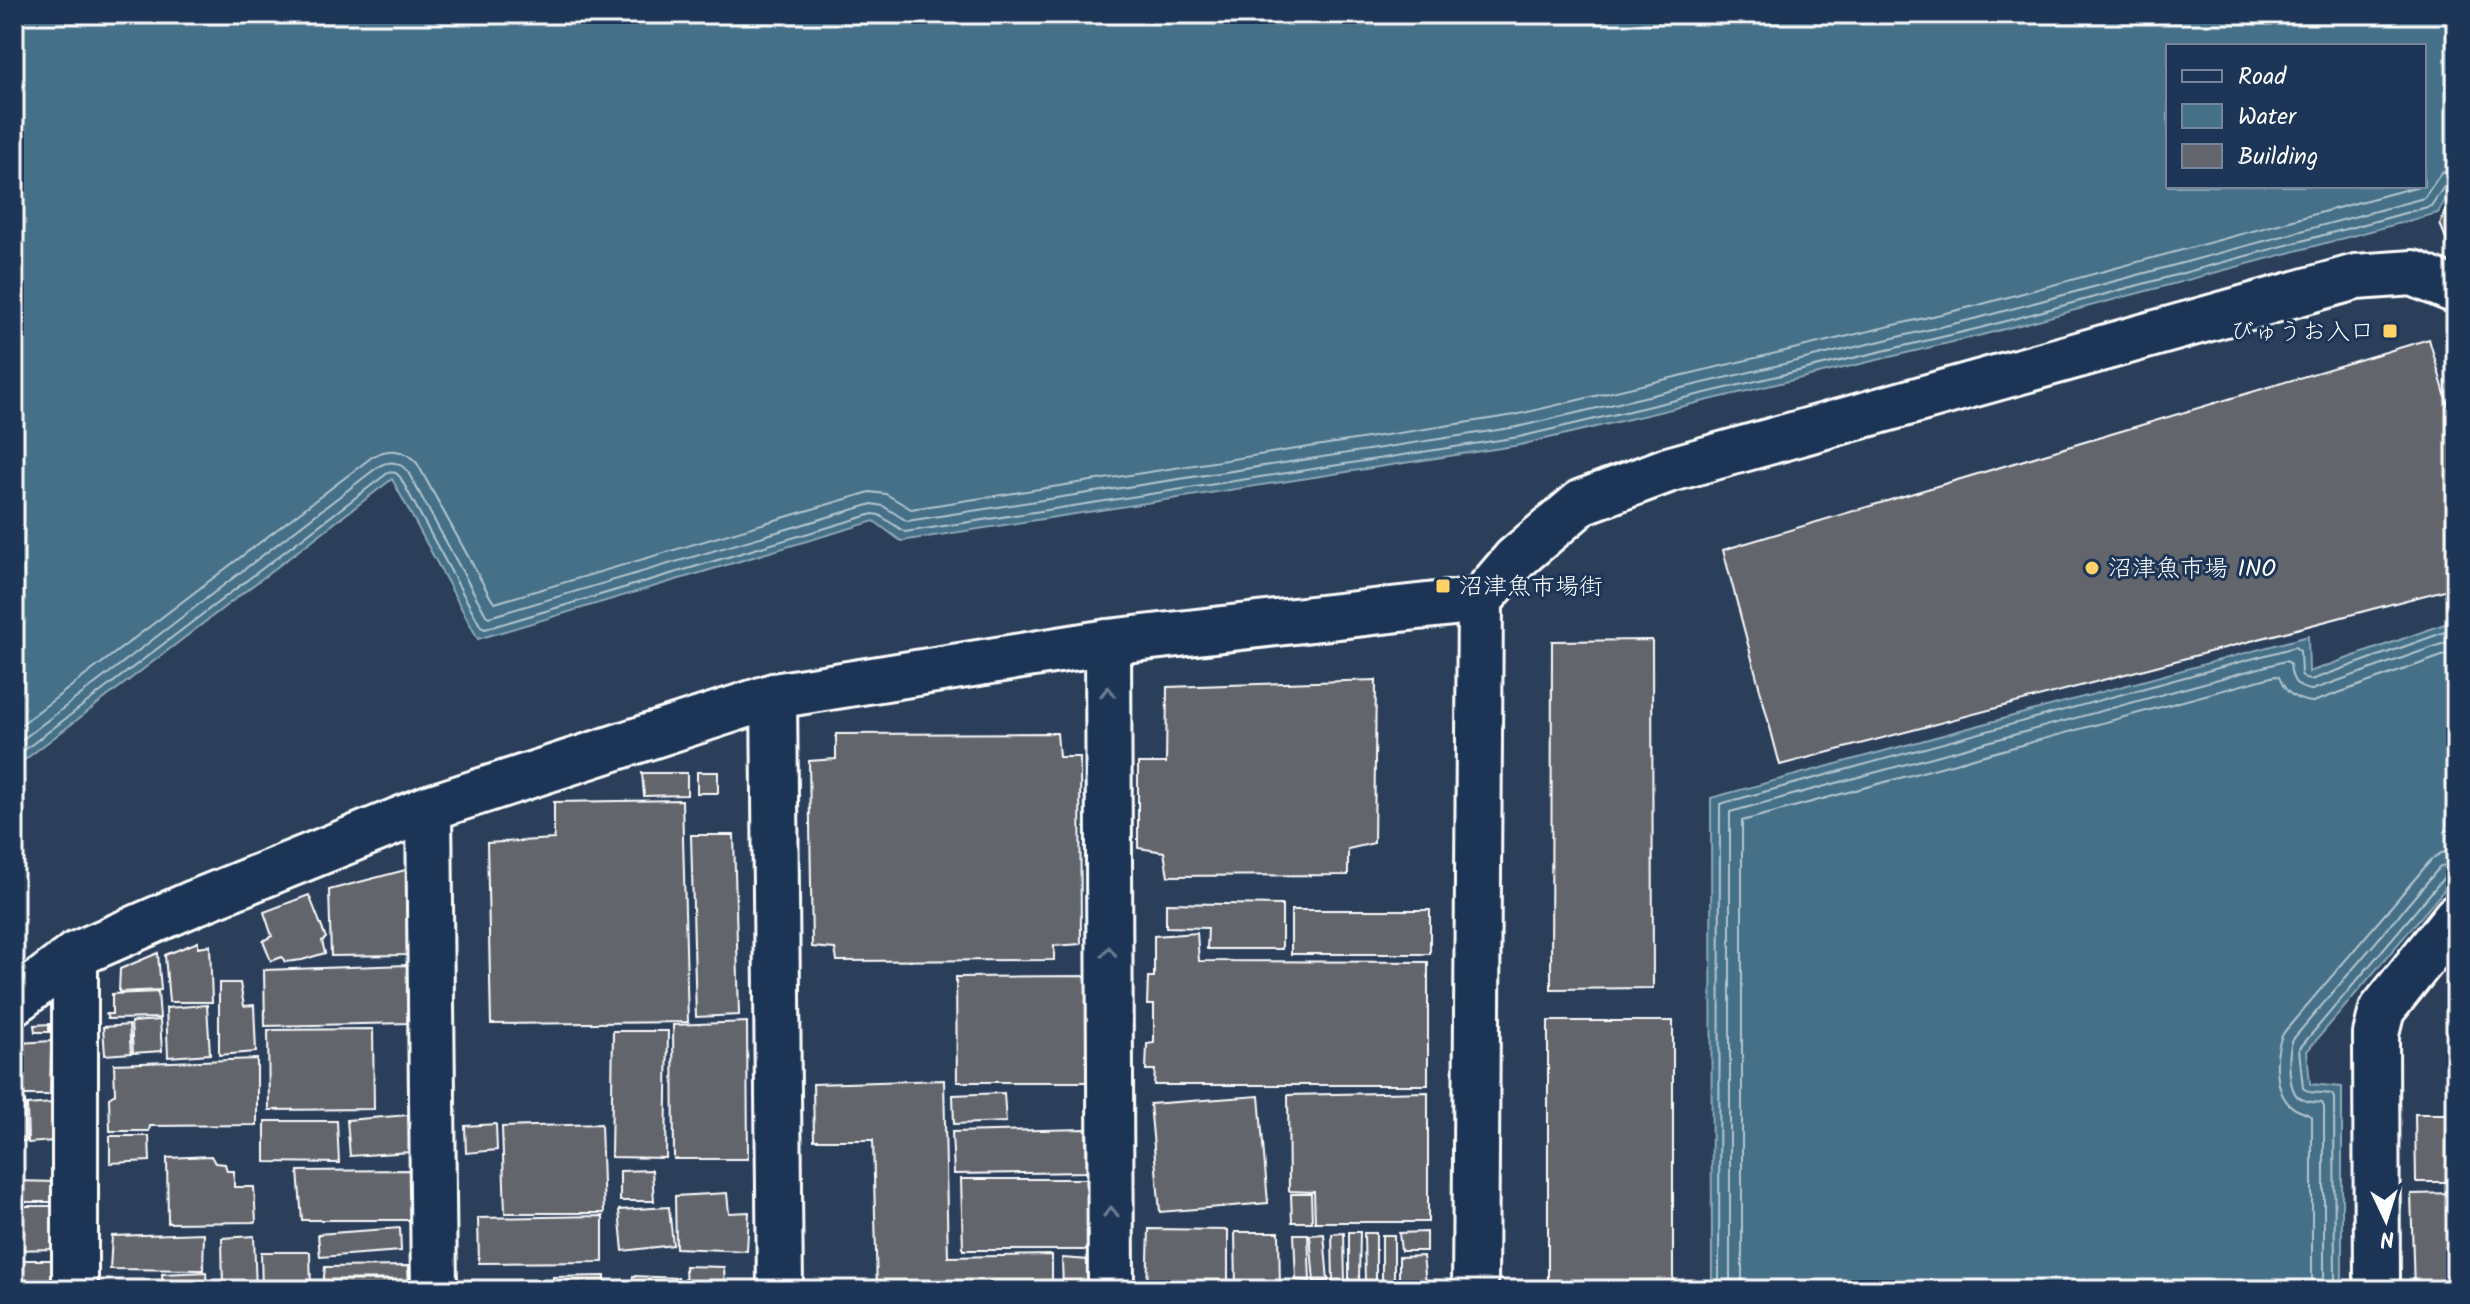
<svg xmlns="http://www.w3.org/2000/svg" width="2470" height="1304" viewBox="0 0 2470 1304" font-family="Kalam,'Klee One',sans-serif">
<rect width="100%" height="100%" fill="#2b3f5b"/>
<filter id="ink" filterUnits="userSpaceOnUse"><feTurbulence type="fractalNoise" baseFrequency=".0125" numOctaves="2"/><feDisplacementMap in="SourceGraphic" scale="16" xChannelSelector="R" yChannelSelector="G"/><feConvolveMatrix kernelMatrix="1 2 1 2 8 2 1 2 1" color-interpolation-filters="sRGB"/></filter>
<g filter="url(#ink)">
<!-- water -->
<g fill="#447088" stroke="#8fa9b8" stroke-width="2" fill-rule="evenodd">
<path d="M14 14H2456V181L2438 213 1982 335 1520 445 901 541 874 521 478 639 392 479 14 768ZM2168 46H2424V186H2168Z"/>
<polygon points="2456,620 2456,876 2307,1051 2310,1084 2342,1087 2342,1290 1712,1290 1711,798 2308,636 2309,672"/>
</g>
<g fill="none" stroke-linecap="round" stroke-linejoin="round">
<!-- shore -->
<g stroke="#b4c6cf" stroke-width="2">
<path d="M14 730 372 457C388 447 404 449 417 463L492 600 495 603 870 492 886 494 911 509 1515 415 1975 306 2419 186"/>
<path d="M14 746 379 466C390 460 401 462 408 472L486 615 489 617 872 504 883 506 907 521 1517 427 1978 318 2424 198 2441 173 2456 169"/>
<polyline points="14,758 389,472 396,473 400,477 481,627 485,629 873,514 879,515 905,532 1519,437 1980,328 2431,206 2447,182 2456,179"/>
<polyline points="1719,1290 1720,804 2295,647 2300,651 2301,674 2305,679 2311,680 2456,628"/>
<path d="M1730 1290V812L2285 661 2290 663C2291 678 2295 689 2312 690L2456 639"/>
<path d="M1742 1290V821L2275 676 2279 677C2285 693 2296 701 2313 702L2456 651"/>
<path d="M2312 1290V1117C2306 1112 2297 1112 2290 1105 2274 1091 2273 1047 2285 1031L2431 860 2441 853 2456 850"/>
<path d="M2324 1290V1107L2322 1103C2313 1102 2303 1102 2297 1096 2288 1086 2287 1049 2294 1038L2439 868 2448 863 2456 862"/>
<polyline points="2335,1290 2334,1098 2332,1094 2309,1092 2303,1088 2299,1049 2446,875 2456,872"/>
</g>
</g>
<!-- building -->
<g fill="#62656c" stroke="#fff" stroke-width="2">
<polygon points="2456,190 2456,262 2440,224"/>
<polygon points="2429,339 2456,432 2456,587 1780,765 1723,550"/>
<polygon points="1652,640 1653,988 1551,989 1552,641"/>
<polygon points="1376,680 1374,843 1348,849 1348,875 1168,876 1164,852 1138,848 1138,763 1166,763 1167,687"/>
<polygon points="1057,733 1059,757 1080,757 1081,944 1054,946 1054,960 837,961 835,949 812,947 809,761 836,759 836,734"/>
<rect x="697" y="772" width="21" height="21"/>
<polygon points="642,773 687,773 687,795 644,796"/>
<polygon points="682,800 688,1022 491,1024 487,843 554,839 554,802"/>
<polygon points="691,835 734,835 739,1015 696,1017"/>
<polygon points="409,869 407,955 331,956 329,890"/>
<polygon points="309,895 326,938 322,941 325,953 302,960 285,962 282,957 271,961 263,941 272,936 264,912"/>
<polygon points="1166,903 1282,905 1282,949 1207,949 1208,928 1166,927"/>
<rect x="1291" y="910" width="139" height="44"/>
<polygon points="1197,933 1199,961 1428,962 1428,1085 1154,1085 1155,1070 1146,1070 1147,1044 1154,1043 1154,1005 1147,1005 1148,977 1154,977 1154,936"/>
<polygon points="198,942 198,947 210,945 212,1002 169,1002 165,955"/>
<polygon points="158,953 161,990 119,992 120,969"/>
<polygon points="407,965 409,1023 265,1026 264,970"/>
<polygon points="1090,976 1090,1082 957,1082 956,977"/>
<polygon points="219,983 240,983 244,1006 254,1005 256,1052 219,1055"/>
<polygon points="158,992 160,1018 108,1019 106,1014 112,1014 112,994"/>
<polygon points="207,1005 210,1054 168,1057 166,1008"/>
<polygon points="160,1020 162,1051 133,1053 131,1022"/>
<rect x="1548" y="1021" width="125" height="269"/>
<polygon points="747,1022 748,1159 674,1159 673,1025"/>
<polygon points="49,1024 49,1032 35,1032 34,1025"/>
<polygon points="129,1025 131,1053 105,1055 103,1027"/>
<polygon points="373,1029 374,1109 269,1110 268,1030"/>
<polygon points="613,1031 668,1031 666,1158 611,1157"/>
<polygon points="51,1041 50,1095 14,1095 14,1052 19,1051 19,1043"/>
<polygon points="257,1059 257,1125 150,1126 149,1131 110,1131 109,1098 115,1094 114,1064"/>
<polygon points="944,1080 948,1257 1052,1255 1052,1290 877,1290 873,1140 814,1140 813,1084"/>
<polygon points="1428,1092 1428,1222 1315,1222 1314,1192 1289,1191 1288,1095"/>
<polygon points="1004,1093 1006,1122 954,1124 953,1095"/>
<polygon points="1259,1096 1268,1203 1160,1212 1150,1104"/>
<polygon points="25,1102 26,1141 14,1141 14,1103"/>
<polygon points="53,1103 54,1141 28,1143 27,1105"/>
<polygon points="2415,1114 2456,1114 2456,1182 2416,1182"/>
<polygon points="408,1115 411,1152 350,1156 347,1120"/>
<polygon points="265,1121 337,1121 339,1163 265,1162"/>
<polygon points="496,1124 497,1150 466,1153 465,1126"/>
<polygon points="601,1124 604,1213 505,1213 502,1127"/>
<polygon points="1086,1129 1087,1172 954,1174 952,1132"/>
<polygon points="110,1136 149,1136 150,1161 110,1163"/>
<polygon points="14,1155 16,1181 56,1182 56,1202 14,1202"/>
<polygon points="211,1156 215,1163 225,1164 227,1171 234,1171 234,1187 254,1187 256,1222 168,1223 167,1158"/>
<polygon points="411,1170 412,1220 302,1220 298,1171"/>
<polygon points="652,1170 654,1201 620,1201 620,1171"/>
<polygon points="961,1179 1094,1179 1095,1250 963,1250"/>
<polygon points="727,1193 729,1213 749,1212 747,1251 676,1248 675,1196"/>
<polygon points="2456,1193 2456,1290 2414,1290 2411,1194"/>
<polygon points="1291,1194 1311,1194 1312,1222 1292,1222"/>
<polygon points="14,1206 54,1206 54,1249 14,1250"/>
<polygon points="669,1207 673,1245 623,1251 619,1210"/>
<polygon points="603,1216 603,1262 479,1263 478,1218"/>
<polygon points="400,1228 401,1251 320,1257 318,1234"/>
<polygon points="1149,1229 1228,1230 1228,1290 1147,1290"/>
<polygon points="1235,1232 1279,1232 1280,1290 1236,1290"/>
<polygon points="1349,1232 1360,1232 1359,1283 1349,1284"/>
<polygon points="1426,1232 1426,1251 1401,1251 1399,1233"/>
<polygon points="204,1233 203,1270 110,1269 112,1236"/>
<polygon points="1344,1233 1345,1284 1333,1284 1332,1234"/>
<polygon points="1364,1233 1376,1233 1376,1283 1365,1283"/>
<polygon points="1294,1234 1308,1234 1310,1281 1296,1280"/>
<polygon points="1324,1234 1328,1281 1314,1282 1310,1235"/>
<rect x="1382" y="1235" width="12" height="47"/>
<polygon points="254,1236 256,1290 223,1290 222,1238"/>
<polygon points="261,1252 310,1252 311,1290 262,1290"/>
<polygon points="1423,1256 1426,1283 1399,1285 1399,1257"/>
<polygon points="1062,1258 1089,1260 1089,1290 1063,1290"/>
<rect x="14" y="1260" width="37" height="30"/>
<polygon points="408,1266 409,1286 323,1286 325,1267"/>
<polygon points="685,1266 724,1267 725,1290 686,1290"/>
<polygon points="206,1272 207,1290 163,1290 162,1274"/>
<polygon points="605,1276 605,1290 553,1290 553,1277"/>
<polygon points="633,1276 678,1278 678,1290 631,1290"/>
<polygon points="160,1284 160,1290 107,1290 107,1286"/>
</g>
<g fill="none" stroke-linecap="round" stroke-linejoin="round">
<defs>
<g id="minor">
<polyline points="1108,642 1111,1290"/>
<polyline points="774,696 780,1290"/>
<polyline points="429,808 434,1290"/>
<polyline points="75,955 75,1290"/>
<polyline points="14,1002 75,955 194,903 429,808 774,696 1108,642 1480,600"/>
<polyline points="1475,1290 1480,600 1515,559 1582,502 1668,470 2356,277 2413,273 2456,291"/>
<polyline points="2377,1290 2376,1034 2382,1010 2456,917"/>
</g>
</defs>
<!-- minor casing -->
<use href="#minor" stroke="#fff" stroke-width="50"/>
<!-- minor -->
<use href="#minor" stroke="#1d3557" stroke-width="44"/>
</g>
<!-- one-way arrows -->
<defs><path id="oneway-chevron" d="M-2-3.5L2.5 0L-2 3.5" fill="none" stroke-width="1.6" stroke-linecap="round" stroke-linejoin="round" transform="scale(2)"/></defs>
<g stroke="#6c7c92">
<use href="#oneway-chevron" transform="translate(1108 692) rotate(-90)"/>
<use href="#oneway-chevron" transform="translate(1109 952) rotate(-90)"/>
<use href="#oneway-chevron" transform="translate(1111 1212) rotate(-90)"/>
</g>
</g>
<!-- markers -->
<g fill="#ffd166" stroke="#1d3557" stroke-width="3">
<rect x="2382" y="323" width="16" height="16" rx="4"/>
<circle cx="2092" cy="568" r="8"/>
<rect x="1435" y="578" width="16" height="16" rx="4"/>
</g>
<g text-anchor="middle" stroke-width="6" stroke-linejoin="round" paint-order="stroke">
<!-- poi labels -->
<g font-size="24" fill="#fff" stroke="#1d3557" text-anchor="start">
<text x="2374" y="339" text-anchor="end">びゅうお入口</text>
<text x="2108" y="576">沼津魚市場 INO</text>
<text x="1459" y="594">沼津魚市場街</text>
</g>
</g>
<!-- margin -->
<rect width="2470" height="1304" fill="none" stroke="#1d3557" stroke-width="48"/>
<rect x="24" y="24" width="2422" height="1256" fill="none" stroke="#fff" stroke-width="3" filter="url(#ink)"/>
<!-- legend -->
<rect x="2166" y="44" width="260" height="144" fill="#1d3557" stroke="#77869a" stroke-width="2"/>
<rect x="2182" y="70" width="40" height="12" fill="#1d3557" stroke="#77869a" stroke-width="2"/>
<text x="2238" y="84" font-size="24" fill="#ffffff">Road</text>
<rect x="2182" y="104" width="40" height="24" fill="#447088" stroke="#77869a" stroke-width="2"/>
<text x="2238" y="124" font-size="24" fill="#ffffff">Water</text>
<rect x="2182" y="144" width="40" height="24" fill="#62656c" stroke="#77869a" stroke-width="2"/>
<text x="2238" y="164" font-size="24" fill="#ffffff">Building</text>
<!-- north arrow -->
<g transform="translate(2386 1220) rotate(176)" stroke="#1d3557" stroke-width="6" paint-order="stroke">
<path d="M0-6L14 30L0 20L-14 30Z" fill="#ffffff"/>
<text y="-12" font-size="22" font-weight="bold" text-anchor="middle" fill="#ffffff">N</text>
</g>
</svg>
